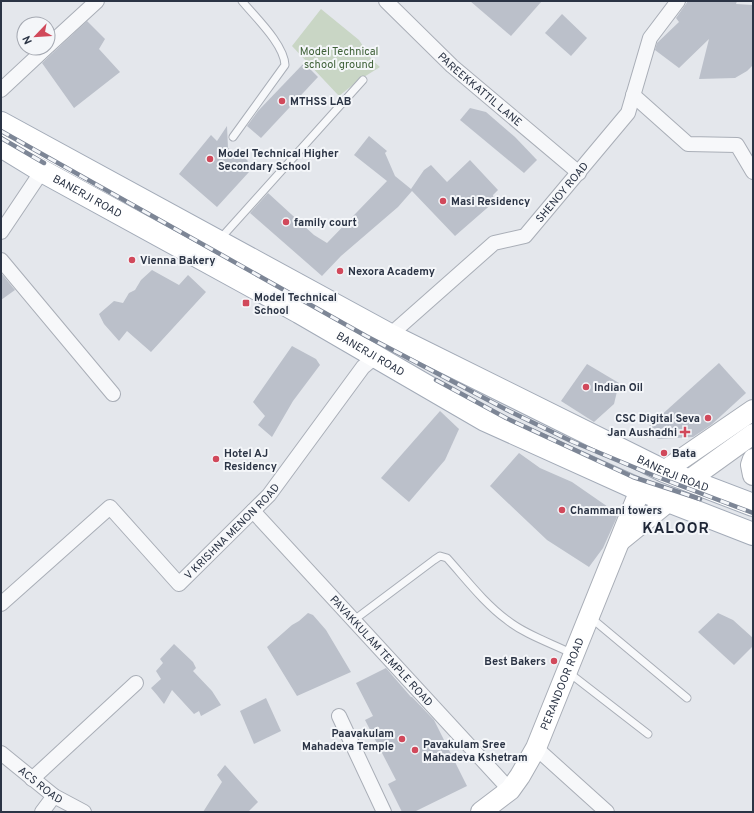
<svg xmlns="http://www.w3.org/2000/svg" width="754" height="813" viewBox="0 0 754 813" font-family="Overpass,sans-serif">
<rect width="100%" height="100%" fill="#e4e7ec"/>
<!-- green -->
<polygon fill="#c9d6c5" points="321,9 359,40 372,60 380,67 359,80 339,96 292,46"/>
<!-- building -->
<g fill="#bbc0ca">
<polygon points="470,1 542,1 511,36"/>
<polygon points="688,1 737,1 736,4 753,5 753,65 747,71 735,78 699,79 709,39 679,68 655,50 657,43 679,22 676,18"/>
<polygon points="562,14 587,38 571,56 545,33"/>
<polygon points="87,21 105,39 99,49 120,72 74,108 42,63"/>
<polygon points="304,63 318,77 261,138 247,126 258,111"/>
<polygon points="470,108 486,112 515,137 537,160 524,173 460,120"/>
<polygon points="227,126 228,148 238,155 242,155 248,161 244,167 249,172 217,207 179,174 211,135 217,141"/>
<polygon points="369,136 387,151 385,153 395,176 411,189 424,170 431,165 447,182 470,160 498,190 493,195 494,202 455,236 412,191 398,207 341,256 322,276 250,213 268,193 314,235 327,243 387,181 354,155"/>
<polygon points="152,270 179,285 188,275 206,292 151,352 127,331 119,341 104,324 99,314 114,301 123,303 129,293 135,290 141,280"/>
<polygon points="1,273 15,290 1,300"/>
<polygon points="292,346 316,359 320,365 293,401 272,437 258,425 265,416 253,402"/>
<polygon points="719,363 746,393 711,425 693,437 658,439 647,428"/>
<polygon points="587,364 619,383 614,404 594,422 561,401"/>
<polygon points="440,411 459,429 445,460 409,502 381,478"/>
<polygon points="519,453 540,468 572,482 611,509 617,517 603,548 589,567 547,540 490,486"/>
<polygon points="308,613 313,615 326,630 351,672 297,696 267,647 292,625 299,621"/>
<polygon points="718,613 733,620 753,638 753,646 734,665 698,632"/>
<polygon points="174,644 193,662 196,668 193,671 212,691 221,705 201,716 199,711 194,714 172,690 164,704 157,695 151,688 161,679 156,671 163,663 160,659"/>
<polygon points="386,668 411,697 412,697 434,720 467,786 414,812 402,812 388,784 396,780 365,720 373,716 356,683"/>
<polygon points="266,698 281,731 254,744 240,711"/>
<polygon points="225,765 258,802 248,812 203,812 222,782 217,775"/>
</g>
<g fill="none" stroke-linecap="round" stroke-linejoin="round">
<defs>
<g id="lane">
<path d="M233 137 285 65C284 44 255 17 242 1"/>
<polyline points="220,239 363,80"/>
<polyline points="590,617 687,698"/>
<path d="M354 620 434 560 440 556 447 558C466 579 484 603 507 620 526 635 551 643 573 654"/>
<polyline points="568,672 648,734"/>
</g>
<g id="street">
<path id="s1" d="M386 1 452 66 579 173"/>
<polyline points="48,46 97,1"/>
<polyline points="1,90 46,48"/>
<polyline points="633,95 688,144 737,145 753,172"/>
<polyline points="1,232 42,171"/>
<polyline points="1,260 113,394"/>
<path id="s2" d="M390 335 494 243 525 236 628 113 650 38 678 1"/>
<path id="s3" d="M253 511 510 790"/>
<path id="s4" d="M1 604 110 507 179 584 269 495 363 367 375 357"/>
<polyline points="339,716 384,812"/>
<polyline points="536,748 607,812"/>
<path id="s5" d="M1 753 54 796 84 812"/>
<polyline points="32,779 136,683"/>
<polyline points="42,812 54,796"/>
</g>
<g id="secondary">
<polyline points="753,459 751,465 753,475"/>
<polyline points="664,471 753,410"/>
<polyline points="689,480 753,434"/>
<polyline points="621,540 669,501"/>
<path id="s6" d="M481 812 510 790 520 776 536 748 640 490"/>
</g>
<g id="primary">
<path id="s7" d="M1 123 390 335 664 471 753 505"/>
<path id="s8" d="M1 146 42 171 299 312 485 420 640 490 753 534"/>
</g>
</defs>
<!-- lane casing -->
<use href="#lane" stroke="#a9aeb7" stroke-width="9"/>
<!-- street casing -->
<use href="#street" stroke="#a9aeb7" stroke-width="16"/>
<!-- secondary casing -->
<use href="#secondary" stroke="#a9aeb7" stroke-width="22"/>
<!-- primary casing -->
<use href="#primary" stroke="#a3abb8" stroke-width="24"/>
<!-- lane -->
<use href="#lane" stroke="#f7f8fa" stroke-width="7"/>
<!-- street -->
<use href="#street" stroke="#f7f8fa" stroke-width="14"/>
<!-- secondary -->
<use href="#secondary" stroke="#fff" stroke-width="20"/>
<!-- primary -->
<use href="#primary" stroke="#fff" stroke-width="22"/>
<defs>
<g id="rail">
<polyline points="1,131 366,336 507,410 571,441 655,476 753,513"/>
<polyline points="1,138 44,163"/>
<polyline points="436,380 506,418 633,477 700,499"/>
</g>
</defs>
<!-- rail casing -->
<use href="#rail" stroke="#7d8696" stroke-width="4.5"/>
<!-- rail -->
<use href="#rail" stroke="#f4f6f9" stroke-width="3" stroke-dasharray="9" stroke-linecap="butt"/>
</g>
<!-- markers -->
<g fill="#d1495b" stroke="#f4f6f9" stroke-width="1.5">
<circle cx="282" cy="101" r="4"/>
<circle cx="210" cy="159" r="4"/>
<circle cx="443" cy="201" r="4"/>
<circle cx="286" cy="222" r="4"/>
<circle cx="132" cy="260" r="4"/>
<circle cx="340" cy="271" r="4"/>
<rect x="242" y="299" width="8" height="8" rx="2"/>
<circle cx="586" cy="387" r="4"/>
<circle cx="708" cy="418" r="4"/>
<path d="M683 426h4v4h4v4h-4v4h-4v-4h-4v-4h4z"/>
<circle cx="664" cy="453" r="4"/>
<circle cx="216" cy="459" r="4"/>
<circle cx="562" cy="510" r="4"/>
<circle cx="554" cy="661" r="4"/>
<circle cx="402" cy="739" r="4"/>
<circle cx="415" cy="750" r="4"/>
</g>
<g text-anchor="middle" stroke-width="4" stroke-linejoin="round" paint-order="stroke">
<!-- park labels -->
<g font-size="11" fill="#3f6138" stroke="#f4f6f9">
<text x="339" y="55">Model Technical<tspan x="339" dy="13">school ground</tspan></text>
</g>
<!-- street labels -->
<g font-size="11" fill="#2b3445" stroke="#f4f6f9">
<text dy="4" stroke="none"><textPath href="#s1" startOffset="129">PAREEKKATTIL LANE</textPath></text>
<text dy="4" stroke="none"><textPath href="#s2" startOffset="228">SHENOY ROAD</textPath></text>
<text dy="4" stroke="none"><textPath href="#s8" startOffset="100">BANERJI ROAD</textPath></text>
<text dy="4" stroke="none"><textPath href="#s8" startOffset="424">BANERJI ROAD</textPath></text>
<text dy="4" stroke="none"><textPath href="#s7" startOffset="758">BANERJI ROAD</textPath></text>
<text dy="4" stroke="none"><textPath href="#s4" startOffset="324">V KRISHNA MENON ROAD</textPath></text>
<text dy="4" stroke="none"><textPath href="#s3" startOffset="190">PAVAKKULAM TEMPLE ROAD</textPath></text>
<text dy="4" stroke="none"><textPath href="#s6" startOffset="155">PERANDOOR ROAD</textPath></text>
<text dy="4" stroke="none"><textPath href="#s5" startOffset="51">ACS ROAD</textPath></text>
</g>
<!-- poi labels -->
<g font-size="11" font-weight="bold" fill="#2b3445" stroke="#f4f6f9" text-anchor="start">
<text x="290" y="105">MTHSS LAB</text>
<text x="218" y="157">Model Technical Higher<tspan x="218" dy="13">Secondary School</tspan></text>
<text x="451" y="205">Masi Residency</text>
<text x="294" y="226">family court</text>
<text x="140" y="264">Vienna Bakery</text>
<text x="348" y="275">Nexora Academy</text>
<text x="254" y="301">Model Technical<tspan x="254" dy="13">School</tspan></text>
<text x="594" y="391">Indian Oil</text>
<text x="700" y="422" text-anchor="end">CSC Digital Seva</text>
<text x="677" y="436" text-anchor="end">Jan Aushadhi</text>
<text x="224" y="457">Hotel AJ<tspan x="224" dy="13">Residency</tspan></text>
<text x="672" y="457">Bata</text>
<text x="570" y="514">Chammani towers</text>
<text x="546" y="665" text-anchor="end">Best Bakers</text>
<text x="394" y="737" text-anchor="end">Paavakulam<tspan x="394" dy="13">Mahadeva Temple</tspan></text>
<text x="423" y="748">Pavakulam Sree<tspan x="423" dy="13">Mahadeva Kshetram</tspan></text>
</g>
<!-- district labels -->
<g font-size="15" font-weight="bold" letter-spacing="1" fill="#1d2536" stroke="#f4f6f9">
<text x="676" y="533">KALOOR</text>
</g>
</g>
<!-- border -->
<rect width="754" height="813" fill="none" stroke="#2b3445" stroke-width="4"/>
<!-- north arrow -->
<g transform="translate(36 36) rotate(245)"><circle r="19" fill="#f4f6f9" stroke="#a4a8b1"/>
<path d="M0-3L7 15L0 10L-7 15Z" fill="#d1495b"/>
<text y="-6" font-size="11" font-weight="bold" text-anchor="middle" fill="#2b3445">N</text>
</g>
</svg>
